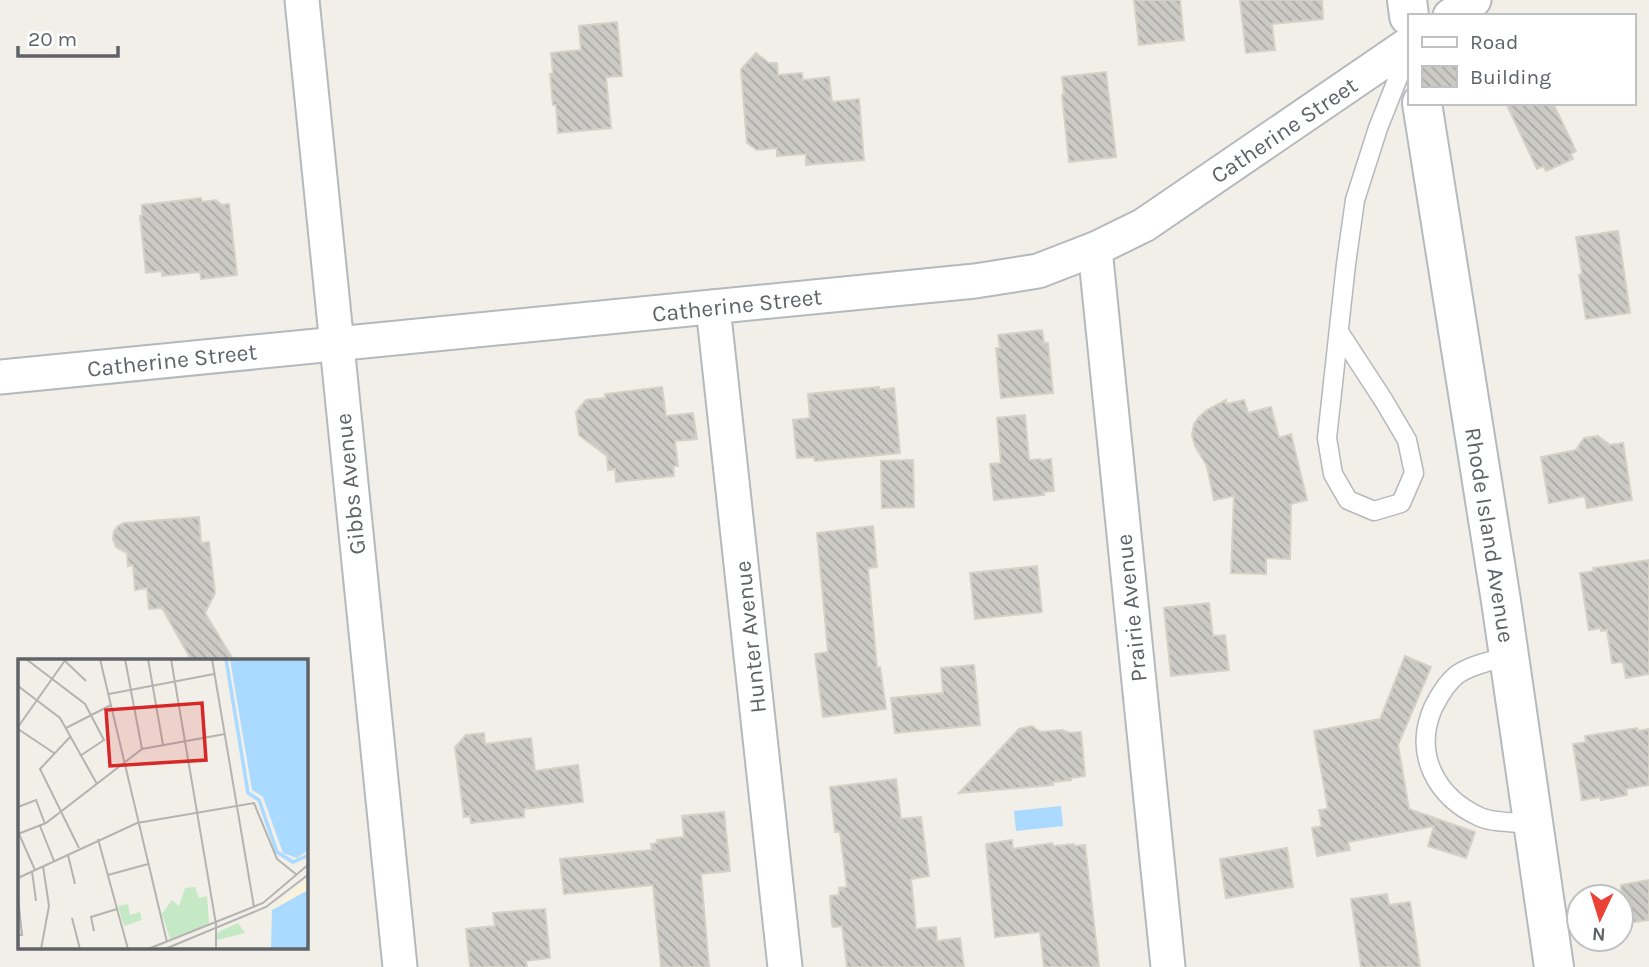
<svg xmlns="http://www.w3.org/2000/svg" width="1649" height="967" viewBox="0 0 1649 967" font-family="Karla,sans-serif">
<defs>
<pattern id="building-back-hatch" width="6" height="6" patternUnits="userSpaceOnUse" patternTransform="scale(1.75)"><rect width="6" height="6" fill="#cccac5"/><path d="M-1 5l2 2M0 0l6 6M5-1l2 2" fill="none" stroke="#a9a8a4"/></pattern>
</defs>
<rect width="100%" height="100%" fill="#f1efe8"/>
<!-- water -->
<polygon fill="#aadaff" points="1061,806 1063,826 1016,831 1014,811"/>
<!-- building -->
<g fill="url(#building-back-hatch)" stroke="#d6d1c6" stroke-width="2">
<polygon points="1134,0 1180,0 1184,40 1139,45"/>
<polygon points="1240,0 1322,0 1323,19 1272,24 1275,50 1246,53"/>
<polygon points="617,22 622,76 606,77 611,128 558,133 556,105 553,105 550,74 553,73 551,53 581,50 579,26"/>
<polygon points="756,53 769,63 777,63 778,75 802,73 803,80 829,77 832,102 859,99 864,160 806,165 806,154 777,156 777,148 757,150 747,143 741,69"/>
<polygon points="1106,72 1116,157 1069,162 1062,95 1064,94 1062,77"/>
<polygon points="1506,103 1553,103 1576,151 1571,154 1573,159 1546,171 1543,166 1537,169"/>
<polygon points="201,198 202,202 216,200 222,205 229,204 237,275 201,279 200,272 162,276 162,271 146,273 140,216 142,216 142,205"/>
<polygon points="1618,231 1630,313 1586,319 1579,275 1582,274 1576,237"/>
<polygon points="1042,330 1044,343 1048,343 1053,393 1001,398 996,348 1000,348 998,335"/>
<polygon points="662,387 666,416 693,413 697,439 675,441 678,466 673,466 674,476 616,482 615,469 608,470 607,456 579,435 576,412 586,400 606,398 605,394"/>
<polygon points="879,387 879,390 894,388 900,453 815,461 814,457 797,458 793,420 810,418 808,394"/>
<polygon points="1226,400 1226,404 1244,400 1248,413 1271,407 1279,438 1291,434 1307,500 1291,504 1290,559 1266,558 1266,574 1231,573 1234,496 1214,500 1207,466 1195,446 1192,435 1194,424 1199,417 1207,410"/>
<polygon points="1025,415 1029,460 1040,459 1040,461 1051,459 1054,491 1043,492 1044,495 994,500 990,464 1001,463 997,418"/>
<polygon points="1598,436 1610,445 1623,443 1632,500 1587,508 1585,496 1549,503 1541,457 1576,450 1584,438"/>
<polygon points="913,460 914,507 882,508 881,461"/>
<polygon points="199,517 201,543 209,542 215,593 205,613 234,661 192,661 162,608 149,609 147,588 135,590 133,565 128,566 127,553 116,547 113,539 114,531 118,526 124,523"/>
<polygon points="873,526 877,567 868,568 877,668 880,667 886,709 823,717 815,654 828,652 817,533"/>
<polygon points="1649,560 1649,674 1626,678 1623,662 1612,663 1607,630 1601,631 1601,628 1589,630 1580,573 1594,571 1593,568"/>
<polygon points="1037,566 1042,612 975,619 970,573"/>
<polygon points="1209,603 1213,636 1225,635 1229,670 1171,676 1164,608"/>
<polygon points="1405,656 1431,667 1398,745 1409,809 1475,832 1466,858 1428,846 1434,826 1348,842 1350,850 1317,856 1312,828 1322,826 1319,810 1328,809 1314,731 1380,719"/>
<polygon points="974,665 980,725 895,733 891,698 943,693 941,668"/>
<polygon points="1032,726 1040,732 1062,730 1070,733 1081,732 1085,776 1071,778 1071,780 1053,782 1053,785 959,793 1019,729"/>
<polygon points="1637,728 1638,731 1649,729 1649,785 1626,789 1627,795 1601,800 1600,797 1582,800 1573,744 1586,742 1585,736"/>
<polygon points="484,733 485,744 531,738 535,771 578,765 583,802 524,809 524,817 471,823 470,816 464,817 455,747 466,735"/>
<polygon points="896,779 901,819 921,817 929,876 911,879 916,929 936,927 937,941 960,938 964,967 847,967 842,926 833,927 832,924 830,896 839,895 839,888 847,887 840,832 835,832 830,787"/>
<polygon points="724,812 730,871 701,874 709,967 661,967 653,885 564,894 560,859 652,850 651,844 658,843 657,840 684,837 682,816"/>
<polygon points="1012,840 1013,849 1052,843 1053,846 1074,844 1075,846 1085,845 1099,967 1044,967 1040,932 995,937 986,844"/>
<polygon points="1287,848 1293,887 1226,898 1220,859"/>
<polygon points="1649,880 1649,920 1621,924 1621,885"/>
<polygon points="1387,894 1389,905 1410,902 1420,967 1361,967 1351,899"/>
<polygon points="545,909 550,958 526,961 527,967 470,967 466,929 495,926 493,913"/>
</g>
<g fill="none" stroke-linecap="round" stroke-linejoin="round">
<defs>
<g id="lane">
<polyline points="1339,332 1384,401 1407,440 1414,473 1401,503 1374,511 1348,500 1333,474 1327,438 1346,264 1355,200 1378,128 1409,50"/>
<path d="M1509 656C1492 661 1473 664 1458 674 1447 682 1439 696 1433 708 1413 754 1436 797 1480 817 1493 823 1518 822 1533 824"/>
</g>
<g id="street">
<polyline points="302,0 400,967"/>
<polyline points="1450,16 1474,0"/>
<polyline points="1095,249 1168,967"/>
<polyline points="713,307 785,967"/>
<polyline points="0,377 975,281 1038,271 1095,249 1144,225 1409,44"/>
</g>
<g id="secondary">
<polyline points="1407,0 1409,16"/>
<polyline points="1422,103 1501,601 1554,967"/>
</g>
</defs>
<!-- lane casing -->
<use href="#lane" stroke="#b5b8bc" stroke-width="21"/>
<!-- street casing -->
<use href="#street" stroke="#b5b8bc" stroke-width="37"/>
<!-- secondary casing -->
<use href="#secondary" stroke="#b6babf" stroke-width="42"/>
<!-- lane -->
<use href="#lane" stroke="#fff" stroke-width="18"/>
<!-- street -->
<use href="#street" stroke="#fff" stroke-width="33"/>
<!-- secondary -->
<use href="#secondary" stroke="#fff" stroke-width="38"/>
</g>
<g text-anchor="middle" stroke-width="6" stroke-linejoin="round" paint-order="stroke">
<!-- street labels -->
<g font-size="23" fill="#5f6368" stroke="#fff">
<text transform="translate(1284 130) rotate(-34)" y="8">Catherine Street</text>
<text transform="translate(737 305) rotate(-6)" y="8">Catherine Street</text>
<text transform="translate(172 360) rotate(-6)" y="8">Catherine Street</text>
<text transform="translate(350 484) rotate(-96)" y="8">Gibbs Avenue</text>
<text transform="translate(1490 535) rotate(81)" y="8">Rhode Island Avenue</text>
<text transform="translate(1131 608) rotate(-96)" y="8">Prairie Avenue</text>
<text transform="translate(750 637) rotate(-96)" y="8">Hunter Avenue</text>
</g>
</g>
<!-- overview -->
<g transform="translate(18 659)">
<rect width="290" height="290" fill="#f1efe8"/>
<path d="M177 228 181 239 189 237 191 265 152 280 144 255 154 241 161 247 167 229ZM110 245 112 256 122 253 124 261 106 267 100 247Z" fill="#c5e8c5"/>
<path d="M220 264 227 274 199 281 198 274Z" fill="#c5e8c5"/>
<path d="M290 219V231L261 250 256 248Z" fill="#fbf3d9"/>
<path d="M212 0H290V191L279 199 265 194 245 138 234 131ZM290 231V290H253L254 251Z" fill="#aadaff"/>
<path fill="none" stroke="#aadaff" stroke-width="3.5" d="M208 0 230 134 241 141 259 193 275 203 291 196"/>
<path fill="none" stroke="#b3b3b1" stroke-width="2" d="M8 0 67 45 86 81 62 97M82 0 149 283M107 0 124 90M130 0 145 86M153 0 198 265V290M194 0 236 248M47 2 68 22M0 27 42 59 79 125M91 35 196 15M0 68 48 0M48 69 93 46M0 70 36 94M52 78 22 110 61 189M0 148 18 141 27 165M22 167 36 202M0 175 28 164 124 90 207 75M1 175 17 211M80 180 110 290M50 196 57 225M14 212 18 242M90 216 130 205M0 219 119 164 236 144 259 200 279 216M0 238 4 276H0M54 259 62 290M76 272 73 258 99 250M23 290 31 247 25 207M130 290 245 244 291 205M147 290 248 248 291 215"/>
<path fill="#d62828" fill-opacity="0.15" stroke="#d62828" stroke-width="3.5" d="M184 44 188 101 92 107 88 51Z"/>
<rect width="290" height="290" fill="none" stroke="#5f6368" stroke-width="3.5"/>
</g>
<!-- legend -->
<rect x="1408" y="14" width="228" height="91" fill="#ffffff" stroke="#bfc1c3" stroke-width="2"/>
<rect x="1422" y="37" width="35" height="10" fill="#ffffff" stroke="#bfc1c3" stroke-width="2"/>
<text x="1470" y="49" font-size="21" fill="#5f6368">Road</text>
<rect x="1422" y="66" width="35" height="21" fill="url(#building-back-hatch)" stroke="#bfc1c3" stroke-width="2"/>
<text x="1470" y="84" font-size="21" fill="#5f6368">Building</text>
<!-- north arrow -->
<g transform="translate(1600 918) rotate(184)"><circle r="33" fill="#ffffff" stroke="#bfc1c3" stroke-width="2"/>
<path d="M0-5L12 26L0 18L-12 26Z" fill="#ea4335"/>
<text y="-10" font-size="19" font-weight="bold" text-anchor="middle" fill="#5f6368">N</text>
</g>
<!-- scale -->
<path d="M18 46v10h100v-10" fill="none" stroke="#5f6368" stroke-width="3.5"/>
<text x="28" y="46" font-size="21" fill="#5f6368" stroke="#ffffff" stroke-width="5" paint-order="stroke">20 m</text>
</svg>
